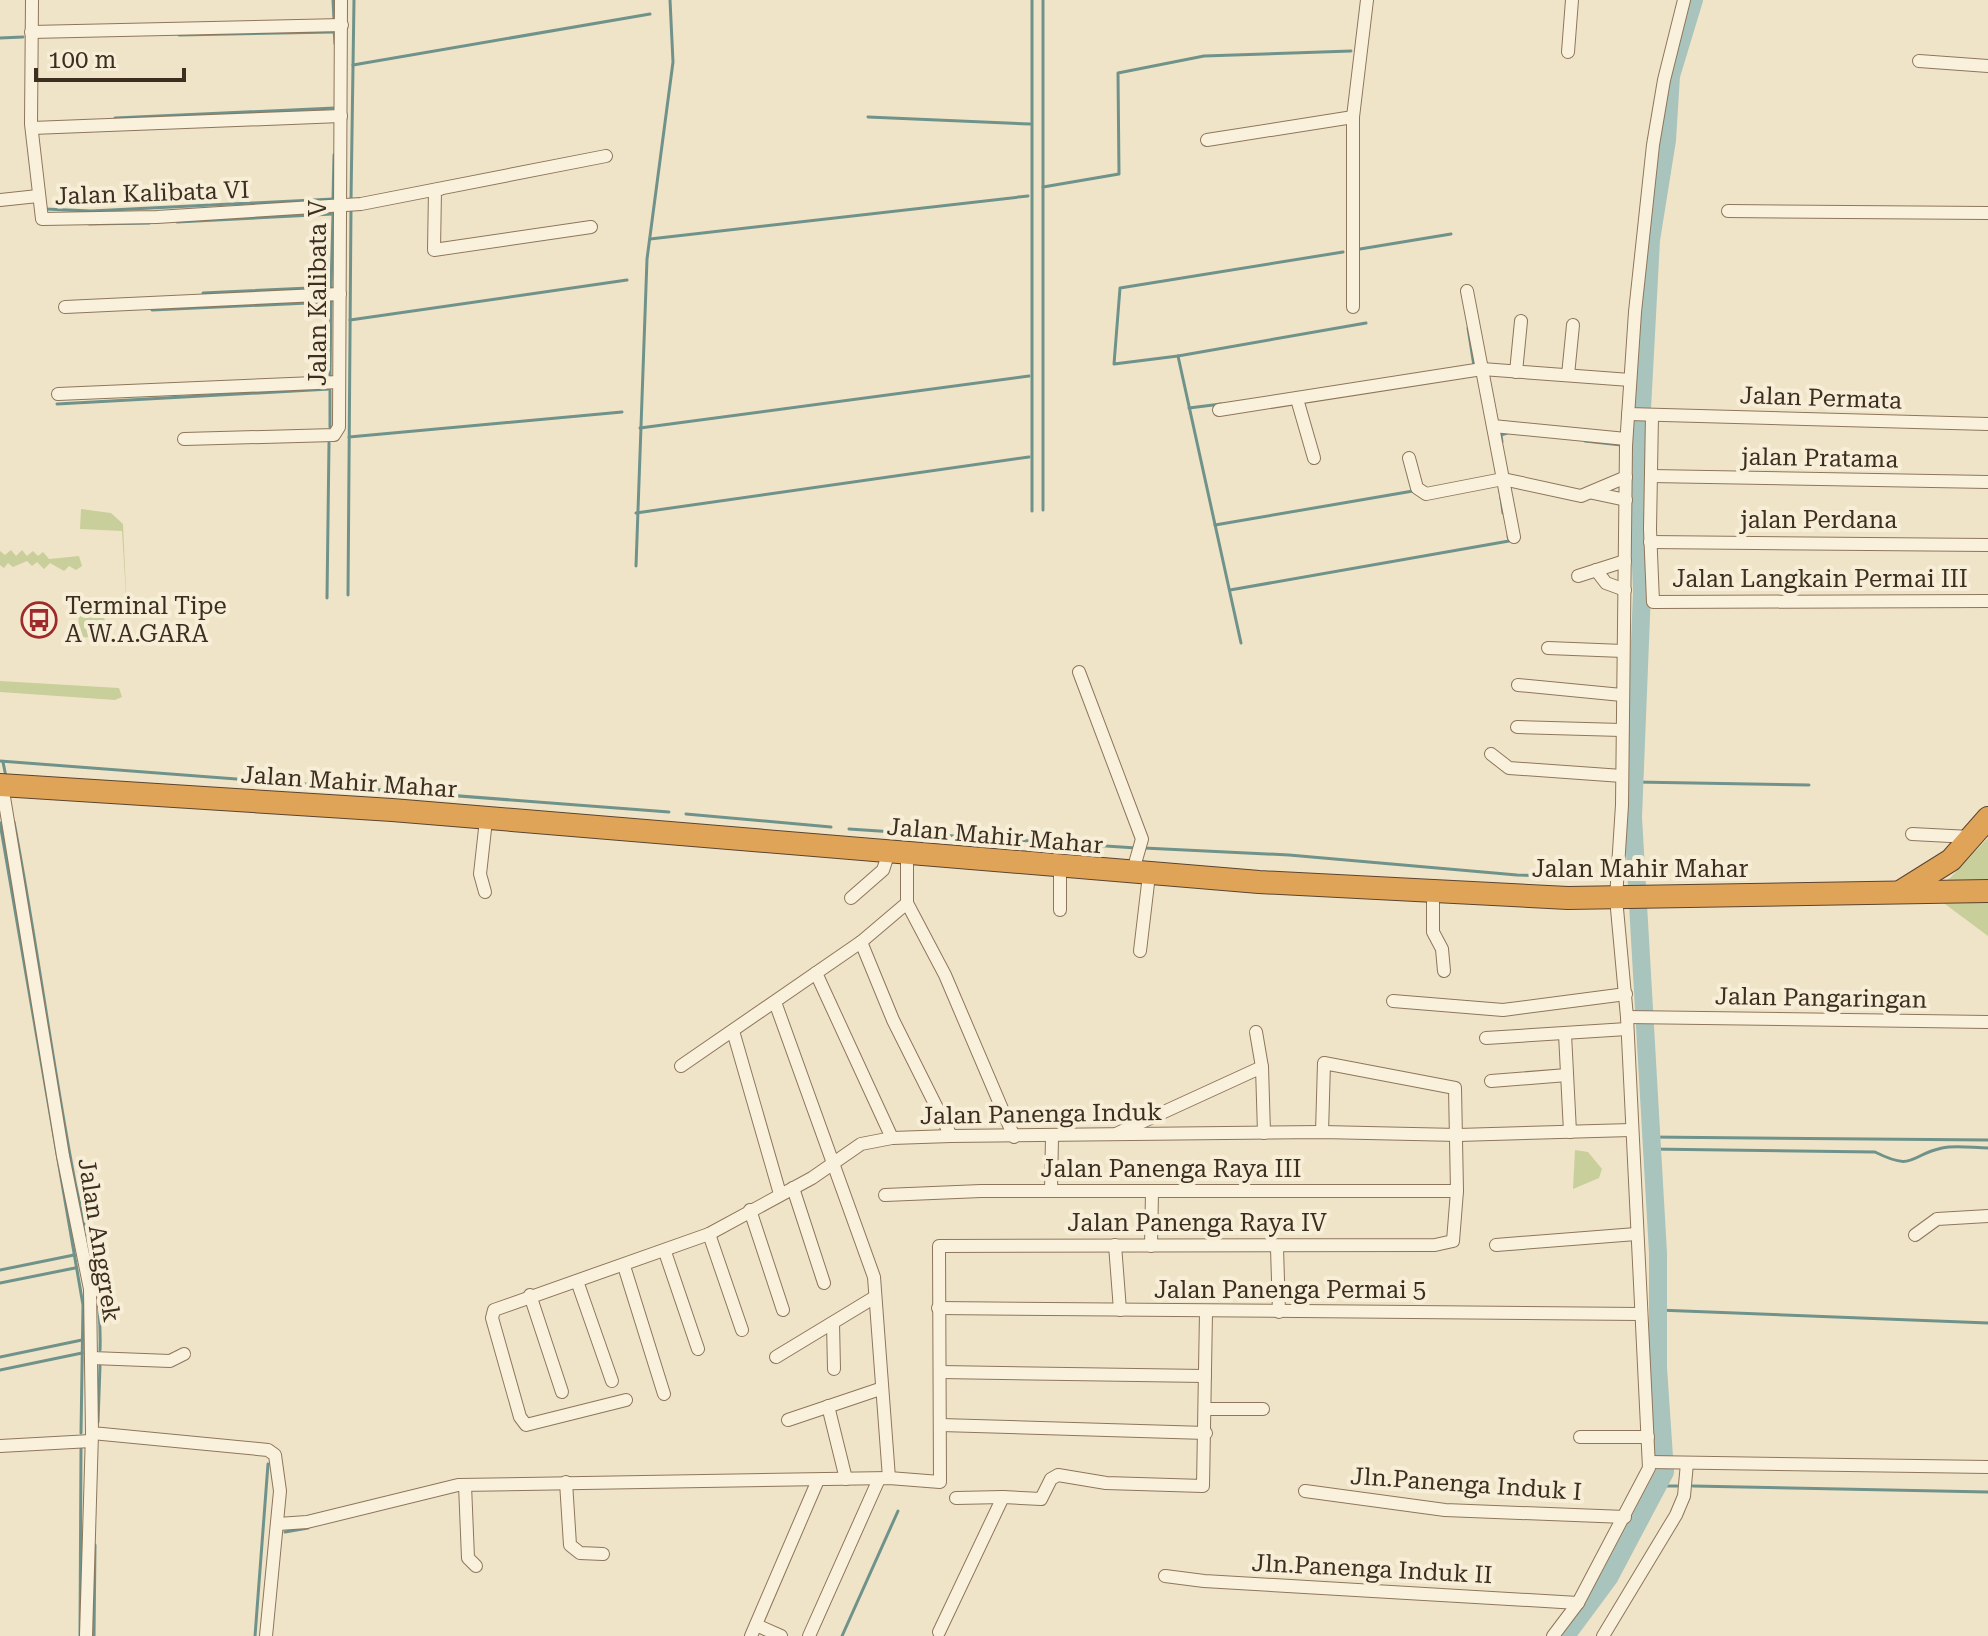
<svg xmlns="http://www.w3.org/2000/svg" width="1988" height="1636" viewBox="0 0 1988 1636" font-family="'Roboto Serif',serif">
<rect width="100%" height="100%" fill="#f0e4c8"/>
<!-- green -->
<g fill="#c9cf9b">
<polygon points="81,509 111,513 123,524 127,612 122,531 80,529"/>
<polygon points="11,550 16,556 22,550 27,556 33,551 38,556 43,552 49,559 79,556 82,566 76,570 69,566 64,571 50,563 44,569 37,562 32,566 27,561 13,567 8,563 4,568 0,565 0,551 5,555"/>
<polygon points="79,606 102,612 106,623 101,636 78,638"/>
<polygon points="0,681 119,688 122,697 115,700 0,692"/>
<polygon points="1988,838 1988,886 1935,888 1950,878"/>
<polygon points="1988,900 1988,936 1941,901"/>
<polygon points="1575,1150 1588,1152 1602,1169 1599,1178 1573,1189"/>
</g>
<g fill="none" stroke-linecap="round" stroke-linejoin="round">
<!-- stream -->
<g stroke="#6f938a" stroke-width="3">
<polyline points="333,0 334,20"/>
<polyline points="1032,0 1032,511"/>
<polyline points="1043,0 1043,510"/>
<polyline points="334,28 335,44"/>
<polyline points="179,35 334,32"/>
<polyline points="0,38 23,37"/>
<polyline points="353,65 650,14"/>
<polyline points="868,117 1030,124"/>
<polyline points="115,118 335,108"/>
<polyline points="1043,187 1119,174 1118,73 1204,56 1351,51"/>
<polyline points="333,200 334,155"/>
<polyline points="351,200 354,0"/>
<polyline points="45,209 91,211 333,199"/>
<polyline points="177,222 333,214"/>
<polyline points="89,224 149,223"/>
<polyline points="650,239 1028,196"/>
<polyline points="1360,249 1451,234"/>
<polyline points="331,288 333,215"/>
<polyline points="203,293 331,287"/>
<polyline points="152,310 331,302"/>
<polyline points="350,320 627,280"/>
<polyline points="1468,328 1474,366"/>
<polyline points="1178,356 1114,364 1120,288 1343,252"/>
<polyline points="330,378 331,301"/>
<polyline points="57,404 330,389"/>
<polyline points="1189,408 1221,404"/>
<polyline points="330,427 330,391"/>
<polyline points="640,428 1029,376"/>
<polyline points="349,437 622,412"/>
<polyline points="1585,441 1621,445"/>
<polyline points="1502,442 1501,435 1510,432"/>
<polyline points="1629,446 1641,447"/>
<polyline points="1500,490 1503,513"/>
<polyline points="636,513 1029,457"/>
<polyline points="1215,525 1413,491"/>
<polyline points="636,566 647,259 673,62 670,0"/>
<polyline points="1230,590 1509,541 1508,536"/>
<polyline points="348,595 351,207"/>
<polyline points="327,598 329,443"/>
<polyline points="1241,643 1178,356 1366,323"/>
<polyline points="0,761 669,812"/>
<polyline points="3,762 6,777"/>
<polyline points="1635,782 1809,785"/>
<polyline points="686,814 831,827"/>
<path d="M14 822C37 941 52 1062 75 1182 87 1239 102 1291 100 1350"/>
<polyline points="0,823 83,1305 81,1433"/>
<polyline points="849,829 1136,848"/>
<polyline points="1144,848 1289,855 1517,875 1615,877"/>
<polyline points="1623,876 1635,876"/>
<polyline points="1633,920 1638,1012"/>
<polyline points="1638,1020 1650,1197 1653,1359 1666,1454"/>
<polyline points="1649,1137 1988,1140"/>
<path d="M1649 1149 1875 1152C1915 1172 1909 1155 1942 1148 1956 1145 1974 1148 1988 1148"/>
<polyline points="0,1270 74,1255"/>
<polyline points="0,1283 75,1268"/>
<polyline points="1658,1310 1988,1323"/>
<polyline points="0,1357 82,1340"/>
<polyline points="0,1370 82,1353"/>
<polyline points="98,1422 100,1366"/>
<polyline points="1658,1486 1677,1486"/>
<polyline points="1693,1486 1988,1492"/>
<polyline points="285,1532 308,1528"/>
<polyline points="80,1636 81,1449"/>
<polyline points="94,1636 95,1545"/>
<polyline points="255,1636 268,1464"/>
<polyline points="842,1636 898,1511"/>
</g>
<!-- river -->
<polyline stroke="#a9c4bc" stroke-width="18" points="1566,1636 1609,1578 1665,1472 1658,1367 1658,1253 1633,817 1642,592 1638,484 1651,240 1667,140 1671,76 1694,0"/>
<defs>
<g id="street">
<polyline points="32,0 31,124 42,219 157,217 361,204 606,156"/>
<polyline points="31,32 342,25"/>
<polyline points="1568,52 1572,0"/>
<polyline points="1919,61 1988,66"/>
<polyline points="32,128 341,116"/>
<polyline points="1207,140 1353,117"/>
<polyline points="440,189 435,190 434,250 591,227"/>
<polyline points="0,200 38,196"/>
<polyline points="1728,211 1988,213"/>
<polyline points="1467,291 1514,537"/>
<polyline points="65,307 340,294"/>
<polyline points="1353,307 1353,117 1367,0"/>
<polyline points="1516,372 1521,321"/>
<polyline points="1568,375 1573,325"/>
<polyline points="58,394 339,382"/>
<polyline points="1297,399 1314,458"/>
<polyline points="1219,410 1482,369 1630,380"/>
<polyline points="1628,414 1988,424"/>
<polyline points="1652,415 1650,529 1653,602 1988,601"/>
<polyline points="1493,426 1626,439"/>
<polyline points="184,439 334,435 339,427 341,0"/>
<polyline points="1409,458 1417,488 1426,494 1503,479 1581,496 1626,477"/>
<polyline points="1651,476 1988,482"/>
<polyline points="1593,493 1626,500"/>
<polyline points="1650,542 1988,545"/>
<polyline points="1596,570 1606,583 1625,590"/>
<polyline points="1578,576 1625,561"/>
<polyline points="1548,648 1623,651"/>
<polyline points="1079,672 1142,839 1132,874"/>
<polyline points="1518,685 1622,695"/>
<polyline points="1517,727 1621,730"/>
<polyline points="1491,754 1509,768 1622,776"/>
<polyline points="2,785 63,1156 90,1289 92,1433 268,1450 275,1455 280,1491 266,1636"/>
<polyline points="1912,834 1970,837"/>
<polyline points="1060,868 1060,910"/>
<polyline points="1433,891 1433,932 1442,949 1444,971"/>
<polyline points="485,892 480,874 486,820"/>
<polyline points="851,898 883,870 889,852"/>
<polyline points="907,903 945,975 1014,1137"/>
<polyline points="861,942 893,1020 951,1136"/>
<polyline points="1140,951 1149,875"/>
<polyline points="816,973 892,1138"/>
<polyline points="1393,1001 1503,1010 1626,994"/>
<polyline points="775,1002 874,1277 889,1478"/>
<polyline points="1627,1017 1988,1022"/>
<polyline points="733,1031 780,1194"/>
<polyline points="1256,1032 1262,1067"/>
<polyline points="1565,1034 1570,1132"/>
<polyline points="1486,1038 1627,1029"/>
<polyline points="681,1066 861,942 907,903 907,853"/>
<polyline points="1491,1081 1567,1075"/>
<polyline points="1118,1133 1262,1067 1264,1133"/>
<polyline points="793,1188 824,1283"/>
<polyline points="1051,1191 1052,1137"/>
<polyline points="885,1195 981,1191 1457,1191"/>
<polyline points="750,1210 783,1310"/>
<polyline points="709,1234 742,1330"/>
<polyline points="1915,1235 1937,1219 1988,1216"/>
<polyline points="1115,1245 1120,1310"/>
<polyline points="1496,1245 1636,1234"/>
<polyline points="1151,1246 1152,1192"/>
<polyline points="1277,1248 1279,1312"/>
<polyline points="665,1252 698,1349"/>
<polyline points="624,1266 664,1394"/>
<polyline points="577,1281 612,1381"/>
<polyline points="530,1295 562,1392"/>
<polyline points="938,1308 1641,1314"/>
<polyline points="833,1323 834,1369"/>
<polyline points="776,1357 875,1297"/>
<polyline points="92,1358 170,1361 184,1354"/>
<polyline points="940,1372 1205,1376"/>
<polyline points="626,1400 526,1425 520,1417 492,1318 494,1310 709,1234 812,1178 861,1144 892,1138 951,1136 1322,1132 1458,1135 1631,1130"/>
<polyline points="828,1406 846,1479"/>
<polyline points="1206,1409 1263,1409"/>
<polyline points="788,1420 880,1389"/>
<polyline points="941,1425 1206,1433"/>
<polyline points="1580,1437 1648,1437"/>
<polyline points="0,1446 91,1441"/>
<polyline points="1649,1462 1988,1467"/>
<polyline points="566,1482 570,1545 580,1553 603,1554"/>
<polyline points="465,1485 468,1558 476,1566"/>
<polyline points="1305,1491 1445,1510 1625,1517"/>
<polyline points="956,1498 1003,1497"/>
<polyline points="278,1524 307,1522 458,1485 889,1478 940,1482 939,1246 1435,1245 1453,1241 1457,1191 1455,1088 1324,1063 1322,1132"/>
<polyline points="1165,1576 1204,1581 1578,1603"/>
<polyline points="756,1625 781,1636"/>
<polyline points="939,1632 1003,1497 1041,1499 1051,1479 1058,1475 1106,1483 1203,1486 1206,1312"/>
<polyline points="86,1636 92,1433"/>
<polyline points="751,1636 818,1480"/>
<polyline points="809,1636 879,1479"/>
<polyline points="1553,1636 1578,1603 1649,1468 1627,1017 1616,898 1622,805 1626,446 1635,312 1653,145 1664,80 1684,0"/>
<polyline points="1603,1636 1676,1515 1684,1496 1687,1463"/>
</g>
<g id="highway">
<polyline points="0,785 392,810 1259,882 1568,898 1988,891"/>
<polyline points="1903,890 1951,860 1988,818"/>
</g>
</defs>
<!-- street casing -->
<use href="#street" stroke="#8d765c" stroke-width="14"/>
<!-- highway casing -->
<use href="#highway" stroke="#5b4430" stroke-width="24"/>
<!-- street -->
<use href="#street" stroke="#faf1dc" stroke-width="12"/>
<!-- highway -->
<use href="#highway" stroke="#e0a458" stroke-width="22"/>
</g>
<!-- icons -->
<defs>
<symbol id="bus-ring" viewBox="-11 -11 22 22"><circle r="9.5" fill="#f7eed8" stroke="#9e2a2b" stroke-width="1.5"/><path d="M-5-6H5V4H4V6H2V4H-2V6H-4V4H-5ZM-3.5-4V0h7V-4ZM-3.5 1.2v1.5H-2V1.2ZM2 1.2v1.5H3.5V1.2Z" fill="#9e2a2b"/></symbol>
</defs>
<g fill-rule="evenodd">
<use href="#bus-ring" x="19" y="600" width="40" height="40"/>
</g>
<g text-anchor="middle" stroke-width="8" stroke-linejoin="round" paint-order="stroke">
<!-- street labels -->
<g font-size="24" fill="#3d2e20" stroke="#f7eed8">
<text transform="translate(152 193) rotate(-2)" y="8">Jalan Kalibata VI</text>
<text transform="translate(318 293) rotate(-90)" y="8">Jalan Kalibata V</text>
<text transform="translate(1821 398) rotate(2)" y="8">Jalan Permata</text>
<text transform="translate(1820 458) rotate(1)" y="8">jalan Pratama</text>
<text x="1819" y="528">jalan Perdana</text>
<text x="1820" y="587">Jalan Langkain Permai III</text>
<text transform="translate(349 782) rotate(4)" y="8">Jalan Mahir Mahar</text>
<text transform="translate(995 836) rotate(5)" y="8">Jalan Mahir Mahar</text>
<text x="1640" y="877">Jalan Mahir Mahar</text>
<text transform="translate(1821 998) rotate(1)" y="8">Jalan Pangaringan</text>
<text transform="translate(1041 1114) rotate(-1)" y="8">Jalan Panenga Induk</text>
<text x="1171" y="1177">Jalan Panenga Raya III</text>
<text x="1197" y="1231">Jalan Panenga Raya IV</text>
<text transform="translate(99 1240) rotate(81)" y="8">Jalan Anggrek</text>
<text x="1290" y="1298">Jalan Panenga Permai 5</text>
<text transform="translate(1466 1484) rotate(4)" y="8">Jln.Panenga Induk I</text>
<text transform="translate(1372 1569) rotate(3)" y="8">Jln.Panenga Induk II</text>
</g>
<!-- poi labels -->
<g font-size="24" fill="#3d2e20" stroke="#f7eed8" text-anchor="start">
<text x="65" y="614">Terminal Tipe<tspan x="65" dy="28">A W.A.GARA</tspan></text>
</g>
</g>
<!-- scale -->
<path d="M36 68v12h148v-12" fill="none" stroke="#3d2e20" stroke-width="4"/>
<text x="48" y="68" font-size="24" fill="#3d2e20" stroke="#f7eed8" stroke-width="6" paint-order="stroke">100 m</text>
</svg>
